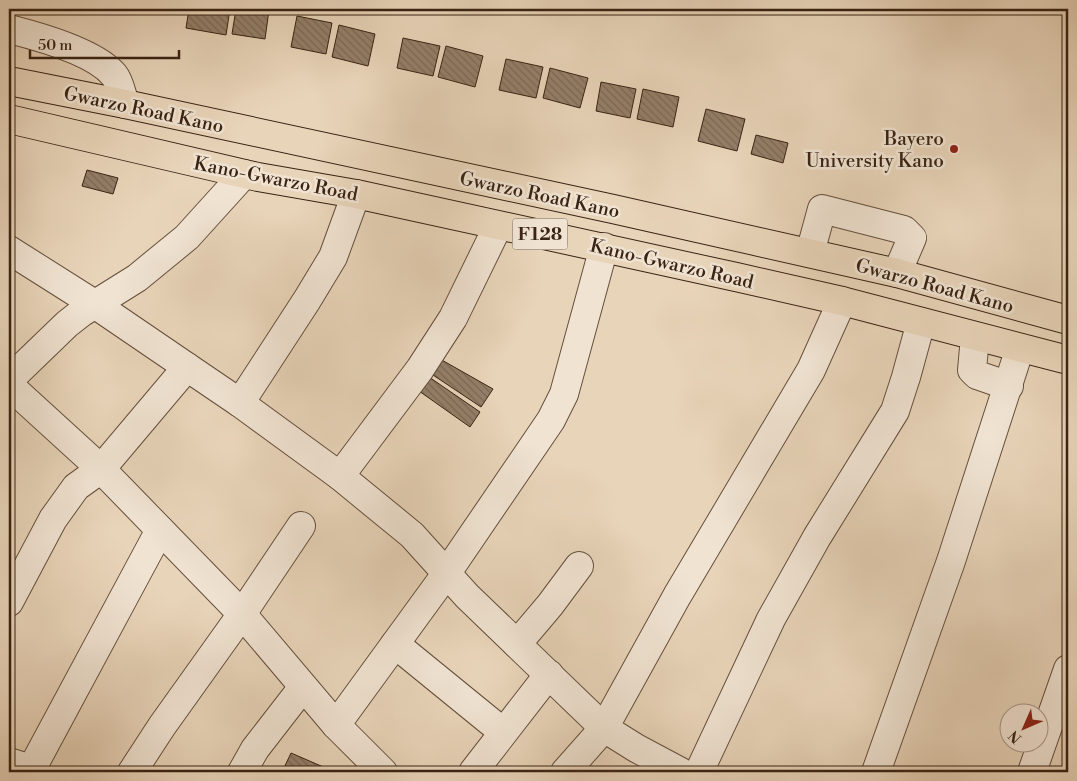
<svg xmlns="http://www.w3.org/2000/svg" width="1077" height="781" viewBox="0 0 1077 781" font-family="'Libre Bodoni',serif">
<defs>
<pattern id="building-back-hatch" width="6" height="6" patternUnits="userSpaceOnUse" patternTransform="scale(1.25)"><rect width="6" height="6" fill="#947f69"/><path d="M-1 5l2 2M0 0l6 6M5-1l2 2" fill="none" stroke="#7a6855"/></pattern>
</defs>
<rect width="100%" height="100%" fill="#e8d4b9"/>
<filter id="stains"><feTurbulence type="fractalNoise" baseFrequency=".004" numOctaves="4"/><feColorMatrix values="0 0 0 0 .2 0 0 0 0 .09 0 0 0 0 .02 0 0 0 .5 -.17"/></filter>
<radialGradient id="worn" r=".72"><stop offset=".6" stop-color="#630" stop-opacity="0"/><stop offset="1" stop-color="#630" stop-opacity=".3"/></radialGradient>
<!-- building -->
<g fill="url(#building-back-hatch)" stroke="#392313">
<polygon points="189,9 230,9 226,35 186,28"/>
<polygon points="236,9 269,10 265,39 232,34"/>
<polygon points="297,16 332,23 326,54 291,47"/>
<polygon points="339,25 375,34 368,66 332,57"/>
<polygon points="403,38 440,46 433,76 397,68"/>
<polygon points="446,46 483,56 475,87 438,77"/>
<polygon points="506,59 543,67 536,98 499,90"/>
<polygon points="550,68 588,78 580,108 543,98"/>
<polygon points="601,82 636,89 630,118 596,111"/>
<polygon points="643,89 679,97 673,127 637,119"/>
<polygon points="706,109 745,119 737,151 698,141"/>
<polygon points="756,135 788,143 783,163 751,154"/>
<polygon points="87,170 118,178 113,194 82,186"/>
<polygon points="440,359 493,389 481,407 433,375"/>
<polygon points="429,377 480,412 470,427 419,391"/>
<polygon points="291,753 335,772 282,772"/>
</g>
<g fill="none" stroke-linecap="round" stroke-linejoin="round">
<defs>
<g id="minor">
<path d="M9 29C37 36 95 52 114 75 120 82 122 96 125 104"/>
<polyline points="9,250 96,305 187,367 240,403 340,476 412,535 467,596 604,728 636,748 681,772"/>
<polyline points="810,253 822,209 904,230 912,238 897,273"/>
<polyline points="975,337 972,370 977,375 1009,386"/>
<polyline points="9,380 67,324 81,313 137,278 187,237 244,174"/>
<polyline points="9,385 101,469 242,614 336,725 383,772"/>
<polyline points="240,403 307,300 333,257 356,194"/>
<polyline points="340,476 420,369 453,318 498,226"/>
<polyline points="9,602 53,519 76,487 101,469 187,367"/>
<polyline points="395,644 503,732"/>
<polyline points="517,644 550,605 579,566"/>
<polyline points="336,725 446,574 551,420 564,394 604,247"/>
<polyline points="9,762 31,769"/>
<polyline points="30,772 160,530"/>
<polyline points="132,772 162,726 242,614 301,526"/>
<polyline points="242,772 255,749 303,687"/>
<polyline points="473,772 549,674"/>
<polyline points="565,772 604,728 677,596 811,370 842,301"/>
<polyline points="699,772 771,619 817,537 895,411 906,377 921,322"/>
<polyline points="876,772 951,561 1020,348"/>
<polyline points="1032,772 1068,669"/>
</g>
<g id="major">
<polyline points="9,81 125,104 613,209 897,273 1068,320"/>
<polyline points="9,119 258,177 356,194 736,277 842,301 1068,360"/>
</g>
</defs>
<!-- minor casing -->
<use href="#minor" stroke="#654f3c" stroke-width="30"/>
<!-- major casing -->
<use href="#major" stroke="#392313" stroke-width="30"/>
<!-- minor -->
<use href="#minor" stroke="#f0e3d2" stroke-width="28"/>
<!-- major -->
<use href="#major" stroke="#e8d4b9" stroke-width="28"/>
</g>
<!-- markers -->
<circle fill="#8f2418" stroke="#f0e3d2" stroke-width="2" cx="954" cy="149" r="5"/>
<g text-anchor="middle" stroke-width="5" stroke-linejoin="round" paint-order="stroke">
<!-- shield labels -->
<rect fill="#f0e3d2" stroke="#705d4c" stroke-width="1" x="512.5" y="218.5" width="55" height="31" rx="4"/>
<g font-size="18" font-weight="bold" fill="#392313">
<text x="540" y="240">F128</text>
</g>
<!-- street labels -->
<g font-size="19" fill="#392313" stroke="#f0e3d2">
<text transform="translate(144 109) rotate(12)" y="7">Gwarzo Road Kano</text>
<text transform="translate(276 178) rotate(11)" y="7">Kano-Gwarzo Road</text>
<text transform="translate(540 194) rotate(12)" y="7">Gwarzo Road Kano</text>
<text transform="translate(672 263) rotate(13)" y="7">Kano-Gwarzo Road</text>
<text transform="translate(935 285) rotate(15)" y="7">Gwarzo Road Kano</text>
</g>
<!-- poi labels -->
<g font-size="19" fill="#392313" stroke="#f0e3d2" text-anchor="end">
<text x="944" y="145">Bayero<tspan x="944" dy="22">University Kano</tspan></text>
</g>
</g>
<!-- margin -->
<rect width="1077" height="781" fill="none" stroke="#e8d4b9" stroke-width="30"/>
<rect x="10" y="10" width="1057" height="761" fill="none" stroke="#392313" stroke-width="2.5"/>
<rect x="15" y="15" width="1047" height="751" fill="none" stroke="#392313"/>
<!-- north arrow -->
<g transform="translate(1024 728) rotate(225)"><circle r="24" fill="#f0e3d2" stroke="#a79686"/>
<path d="M0-4L9 19L0 12L-9 19Z" fill="#8f2418"/>
<text y="-8" font-size="14" font-weight="bold" text-anchor="middle" fill="#392313">N</text>
</g>
<!-- scale -->
<path d="M30 50v8h149v-8" fill="none" stroke="#392313" stroke-width="2.5"/>
<text x="38" y="50" font-size="15" fill="#392313" stroke="#f0e3d2" stroke-width="4" paint-order="stroke">50 m</text>
<rect width="100%" height="100%" filter="url(#stains)"/>
<rect width="100%" height="100%" fill="url(#worn)"/>
</svg>
